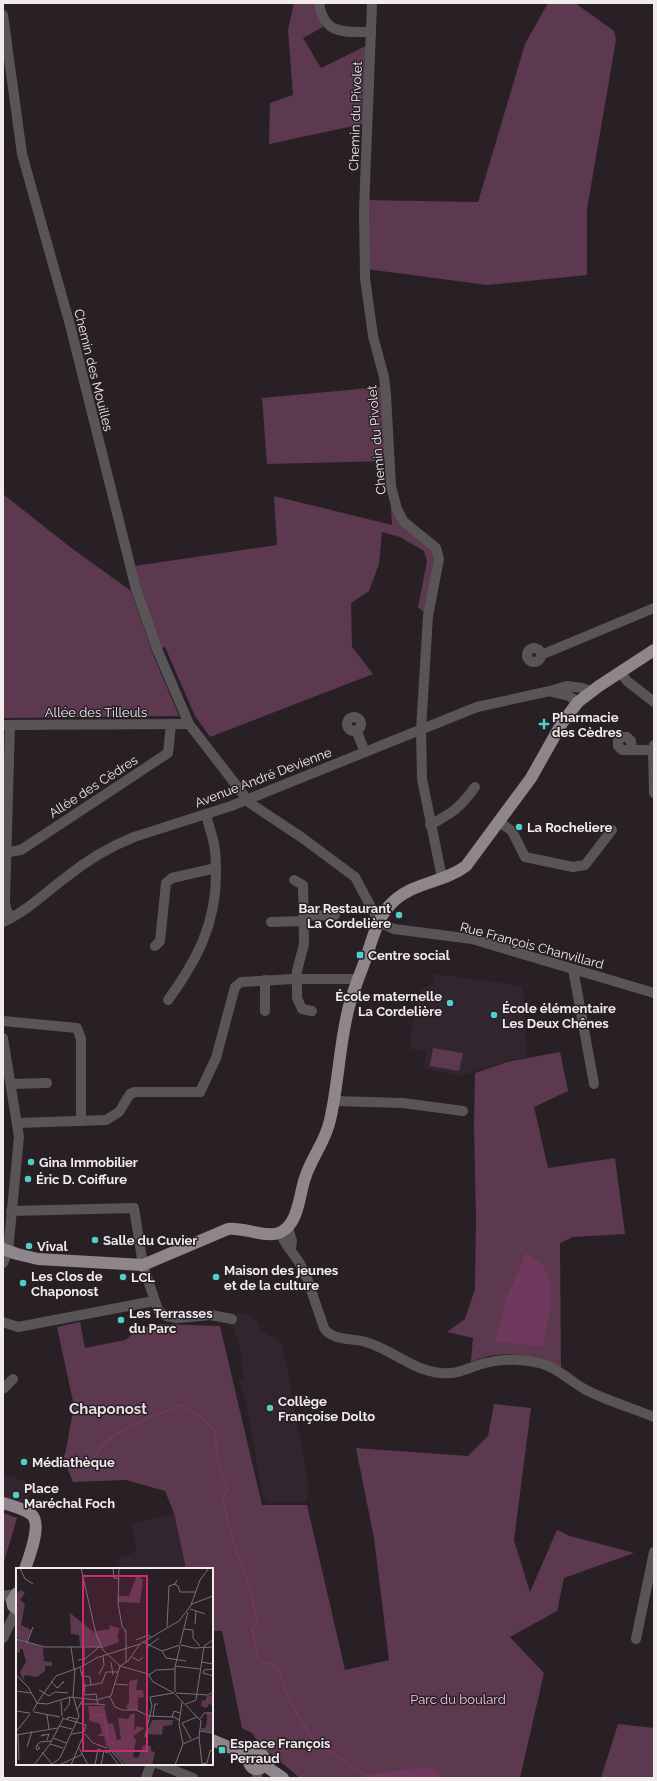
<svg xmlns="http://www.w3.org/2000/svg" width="657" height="1781" viewBox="0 0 657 1781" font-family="Raleway,sans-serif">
<rect width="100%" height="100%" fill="#282024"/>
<!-- built -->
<g fill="#33252d">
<polygon points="434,974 523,986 527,1057 506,1061 460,1076 424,1068 426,1051 410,1049 412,1026 419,991 432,983"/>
<polygon points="242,1313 250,1315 254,1320 256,1319 262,1331 282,1342 308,1481 307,1502 268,1503 263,1498 247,1409 245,1407 247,1407 246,1402 238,1380 244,1379 240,1347 234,1330 229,1324 234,1315"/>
<polygon points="3,1474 33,1484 25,1508 3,1500"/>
<polygon points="174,1513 186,1569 122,1569 117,1559 137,1551 131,1524"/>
</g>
<!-- green -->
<g fill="#5d3950">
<polygon points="294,3 315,3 323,27 303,38 321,68 370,44 367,123 269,144 270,103 293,95 288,30"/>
<polygon points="548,3 575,3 614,31 616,40 587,209 587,275 487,285 366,269 364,200 478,202 525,44"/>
<polygon points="380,387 384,395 386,461 267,464 262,398"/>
<polygon points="390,493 404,522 436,548 428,616 418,607 427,561 424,551 400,537 382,532 379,564 369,591 351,603 352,647 373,674 210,737 195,716 165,647 157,649 135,566 277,545 274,496 392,525"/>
<polygon points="3,494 70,547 131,591 154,657 179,716 3,718"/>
<polygon points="433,1048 463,1053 459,1071 430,1066"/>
<path d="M560 1052 568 1091 534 1107 548 1168 615 1158 625 1234 573 1237 560 1243 561 1367C540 1358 518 1352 495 1355 487 1356 479 1359 471 1362L473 1338 447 1332 465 1319 475 1289 476 1217 474 1125 475 1073 507 1062Z"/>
<polygon points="80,1322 85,1348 125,1340 139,1329 158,1324 220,1326 262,1505 307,1505 345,1670 389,1660 374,1538 356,1448 468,1456 488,1436 494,1404 531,1408 514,1540 530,1592 557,1530 570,1536 634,1553 564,1578 557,1611 510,1637 544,1673 520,1778 300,1778 260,1745 252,1733 242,1728 222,1631 212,1631 212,1569 186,1569 174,1513 165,1491 126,1480 73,1482 64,1460 74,1406 57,1327"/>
<polygon points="3,1513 17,1518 3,1565"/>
<polygon points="618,1724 654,1728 654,1778 601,1778"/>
</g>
<!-- water -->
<g fill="#71385d">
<path d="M526 1253C532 1257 539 1261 543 1266 559 1289 547 1323 542 1347L495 1341 507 1297Z"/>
<polygon points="426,1767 439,1772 440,1778 367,1778 364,1775"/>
</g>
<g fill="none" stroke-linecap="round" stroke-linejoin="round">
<!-- stream -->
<path stroke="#71385d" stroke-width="2" d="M65 1456 82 1462 93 1460C96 1456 98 1450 101 1447 120 1426 156 1415 182 1405L201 1417 215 1431 218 1463 227 1488V1492L222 1498 236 1551 248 1581 257 1619V1621L252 1629 259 1661 277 1666 288 1698 312 1739 369 1778"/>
<!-- minor -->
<g stroke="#595557" stroke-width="10">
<path d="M319 3C324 35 344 32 371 32"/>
<polyline points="372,3 364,210 365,278 373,336 384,377 386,395 391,486 397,509 404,522 436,548 439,559 428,616 421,729 422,779 442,878"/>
<polyline points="3,15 22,154 70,325 136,589 157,649 189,724 250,803 301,837 355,877 379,922 394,929 472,939 654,993"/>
<circle cx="534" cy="655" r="7"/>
<polyline points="541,655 654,608"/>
<polyline points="620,672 627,681 654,702"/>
<polyline points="552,692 569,696 578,702"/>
<circle cx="354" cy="724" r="7"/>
<polyline points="3,725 189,724"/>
<polyline points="10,725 5,900 6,909 11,918"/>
<polyline points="356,730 365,752"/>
<polyline points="654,745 653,750 654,793"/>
<polyline points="632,750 631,741 627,737 622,737 618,741 618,746 622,750 653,750"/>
<polyline points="499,822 512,831 525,857 573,867 585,865 612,830"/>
<path d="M430 825C452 813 460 808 475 787"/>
<polyline points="3,853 21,850 168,753 171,725"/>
<polyline points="294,880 303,885 304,944 297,971 297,998 302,1009 312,1011"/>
<polyline points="304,916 335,915"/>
<path d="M3 922C27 911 45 893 65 878 86 861 109 847 134 837L231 806 477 707 550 691 567 686 582 688 590 691"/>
<polyline points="271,922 304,921"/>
<polyline points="155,946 160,941 166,883 172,878 216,868"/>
<polyline points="573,969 594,1084"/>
<path d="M168 1000C197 960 216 924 216 874 216 864 216 853 214 844 212 834 208 824 206 814"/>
<polyline points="265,1011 265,980"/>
<polyline points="3,1021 77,1028 81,1039 81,1121"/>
<polyline points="3,1038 19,1137 8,1251 3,1263"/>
<polyline points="11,1084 47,1083"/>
<polyline points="334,1101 403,1103 463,1111"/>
<polyline points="18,1123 106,1120 119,1112 130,1094 135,1092 200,1092 216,1058 235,987 241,982 294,979 358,979"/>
<polyline points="11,1211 134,1208 143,1265 158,1310 166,1316 177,1318 211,1315 232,1319"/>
<polyline points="288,1228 292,1241 291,1249"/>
<path d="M280 1232 286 1244 299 1262 307 1278 324 1328C332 1341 353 1338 366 1342 393 1350 411 1370 441 1373 457 1375 470 1367 485 1363 502 1359 522 1359 539 1363 557 1367 571 1382 586 1390 608 1401 632 1408 654 1417"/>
<polyline points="3,1322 18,1327 154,1301"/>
<polyline points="3,1389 13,1379"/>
<polyline points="3,1596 16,1594"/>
<polyline points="3,1638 17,1609"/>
<polyline points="636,1639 654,1552"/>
<polyline points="159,1764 193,1778"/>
<polyline points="146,1778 151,1764"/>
<polyline points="257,1778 258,1769"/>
</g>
<!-- major -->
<g stroke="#8f868c" stroke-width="12">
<path d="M3 1249 17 1254 38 1259 143 1265 228 1229C244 1227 267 1239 281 1232 299 1223 299 1195 305 1178 311 1158 326 1141 330 1120 338 1086 339 1050 347 1015 351 994 361 973 368 952 373 936 378 919 389 906 409 882 442 884 466 866L531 778 562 723 578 702 599 686 654 650"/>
<path d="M3 1503C12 1506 25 1509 32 1515 42 1525 29 1557 25 1569"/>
<polyline points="17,1593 12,1601 13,1606 17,1609"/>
<polyline points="212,1740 250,1756"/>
<circle cx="257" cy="1761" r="8"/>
<polyline points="264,1765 283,1778"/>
</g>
</g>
<!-- markers -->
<g fill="#53cdc9" stroke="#282024" stroke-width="1.5">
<path d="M542 718h4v4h4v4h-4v4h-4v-4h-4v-4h4z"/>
<circle cx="519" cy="827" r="4"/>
<circle cx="399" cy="915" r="4"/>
<rect x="356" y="951" width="8" height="8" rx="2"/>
<circle cx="450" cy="1003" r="4"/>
<circle cx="494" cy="1015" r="4"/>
<circle cx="31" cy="1162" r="4"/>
<circle cx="28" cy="1179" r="4"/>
<circle cx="95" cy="1240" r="4"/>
<circle cx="29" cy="1246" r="4"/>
<circle cx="123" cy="1277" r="4"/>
<circle cx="216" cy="1277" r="4"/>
<circle cx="23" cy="1283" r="4"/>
<circle cx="121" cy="1320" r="4"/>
<circle cx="270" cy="1408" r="4"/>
<circle cx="24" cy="1462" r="4"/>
<circle cx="16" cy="1495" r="4"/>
<rect x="218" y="1746" width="8" height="8" rx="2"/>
</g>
<g text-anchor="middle" stroke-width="3" stroke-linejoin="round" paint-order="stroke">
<!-- street labels -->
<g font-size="13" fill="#f1ebee" stroke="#282024">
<text transform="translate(355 116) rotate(-88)" y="5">Chemin du Pivolet</text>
<text transform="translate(94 370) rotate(76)" y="5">Chemin des Mouilles</text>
<text transform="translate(376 440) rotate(-95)" y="5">Chemin du Pivolet</text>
<text x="96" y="717">Allée des Tilleuls</text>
<text transform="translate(263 777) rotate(-21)" y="5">Avenue André Devienne</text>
<text transform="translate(93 786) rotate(-33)" y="5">Allée des Cèdres</text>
<text transform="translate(532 945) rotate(15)" y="5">Rue François Chanvillard</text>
</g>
<!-- poi labels -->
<g font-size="13" font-weight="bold" fill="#f1ebee" stroke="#282024" text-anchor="start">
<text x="552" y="722">Pharmacie<tspan x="552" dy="15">des Cèdres</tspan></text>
<text x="527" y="832">La Rocheliere</text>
<text x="391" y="913" text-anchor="end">Bar Restaurant<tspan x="391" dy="15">La Cordelière</tspan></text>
<text x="368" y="960">Centre social</text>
<text x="442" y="1001" text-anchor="end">École maternelle<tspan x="442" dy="15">La Cordelière</tspan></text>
<text x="502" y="1013">École élémentaire<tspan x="502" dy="15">Les Deux Chênes</tspan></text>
<text x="39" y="1167">Gina Immobilier</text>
<text x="36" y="1184">Éric D. Coiffure</text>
<text x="103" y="1245">Salle du Cuvier</text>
<text x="37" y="1251">Vival</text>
<text x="224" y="1275">Maison des jeunes<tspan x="224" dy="15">et de la culture</tspan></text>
<text x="31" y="1281">Les Clos de<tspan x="31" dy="15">Chaponost</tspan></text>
<text x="131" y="1282">LCL</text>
<text x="129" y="1318">Les Terrasses<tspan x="129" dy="15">du Parc</tspan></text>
<text x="278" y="1406">Collège<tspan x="278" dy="15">Françoise Dolto</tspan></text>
<text x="32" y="1467">Médiathèque</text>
<text x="24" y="1493">Place<tspan x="24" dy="15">Maréchal Foch</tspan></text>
<text x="230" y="1748">Espace François<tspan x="230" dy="15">Perraud</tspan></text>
</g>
<!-- park labels -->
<g font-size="13" fill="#f8c2e2" stroke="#282024">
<text x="458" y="1704">Parc du boulard</text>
</g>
<!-- quarter labels -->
<g font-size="15" font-weight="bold" fill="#e8dce3" stroke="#282024">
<text x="108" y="1414">Chaponost</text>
</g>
</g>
<!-- overview -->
<g transform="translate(16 1568)">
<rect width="197" height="197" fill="#282024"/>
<path d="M121 7 127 12 124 35 102 34V28H113ZM5 22 9 25 4 32 9 36 5 57 15 62 11 74 1 70 0 26ZM54 45 80 66V63L94 61 93 57 109 62V68L108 62 104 60 101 67 103 74 87 80 64 78 63 67 55 66ZM0 71 27 79 28 93 36 94V98H29V103L21 109 9 107 7 112 4 104 10 94 7 82 4 80V84L0 85ZM122 111 120 122H127L128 129 122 130V142H113L110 139 113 134V113ZM197 127V139L193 135 191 140 185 138 186 132 189 133 191 128ZM72 138H88L92 155 97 156 101 172 105 171 102 150 112 151 115 146H119L118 163 121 158 129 160 117 168 120 172 117 189 122 190 127 177 135 178V183L139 184 136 197H110L90 177 88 168H81L86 165 84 156 74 153ZM191 145H197V164L186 163 185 160H189L191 155ZM136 152H157V154L156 157 147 158 146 167 130 166Z" fill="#5d3950"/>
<path fill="none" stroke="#71385d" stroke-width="2" d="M73 151 84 146 88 148 92 171 103 182"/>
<path fill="none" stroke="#787175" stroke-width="1" d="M4 0 9 11 17 16M65 0 80 66 87 82 104 98 132 106 137 114 158 125M97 0 98 10 103 11M103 0 102 35 106 58 110 63V94M158 16 162 18 164 24H180M175 37 184 12 193 0M174 41 189 46M179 56 180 43M151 59 153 18 159 16 161 12M167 61 177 62V70L184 78M0 71 29 79H85M120 72 132 67 135 69M127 74 146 83 164 77M11 75 17 59M164 76 172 44M165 77 178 80 197 79M55 79 58 101M68 79V98M146 83 150 90 170 93M131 86 132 78 143 70M116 89 123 93 127 89M62 92 69 91 83 79M95 94 97 107M185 94 197 96M159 98 184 101M197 101 188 102 187 105 197 108M83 106 88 97 87 88M0 107 12 119 21 135M133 107 140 102 159 101M67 108 74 109 75 118M35 113 41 120 43 119 45 116 47 114H48L46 115M99 116 112 117M68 118 86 115 90 104H102M23 122 33 128 39 124 52 125M0 123 15 125M159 124V99L164 78M160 125 192 127 197 124M159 126 185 153 183 169 186 196 191 195 194 183 197 182M68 127 80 126 82 136 89 137M94 129 99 139 107 142H120L133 148 158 149 163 152M45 133 46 148M21 135 40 108 67 98 80 90 124 76M65 136H82M170 136 180 132 188 78 197 72M61 142 67 131 69 119 64 100M0 143 14 145M17 143 21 135 31 136 54 129 80 132 95 128 104 98 112 93 124 76 163 53 176 36 197 28M48 143 53 137 54 129M18 144 44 149M31 147 33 161M137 148 139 136H142M156 149 158 143 164 145M46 150 70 157 68 164M184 151 188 145H197M51 152 52 149 61 151M43 158 56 161M184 163 197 165M0 164 14 146M28 166 25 168 33 166 31 172M55 166 68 164M69 166 77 175 91 180M0 167 42 160M2 167 3 192M129 169 136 138 134 129 158 125M37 170 50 175M175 171 166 155 181 149M34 176 47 180M167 176 183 169M21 177 24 180 21 182 20 180 21 177 24 174 35 173M62 178 72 197M11 179 16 163M93 181 108 197M92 183 103 197M26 184 36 196M18 197 34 176 47 151M35 197 44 190 63 148 57 128 59 101M43 197 67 186M55 197 68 166M79 197 82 181 92 185M85 197 88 183M159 197 167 176 163 156 166 134"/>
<path fill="#c72d6a" fill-opacity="0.15" stroke="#c72d6a" stroke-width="2" d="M67 8H131V183H67Z"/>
<rect width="197" height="197" fill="none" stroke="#f1ebee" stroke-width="2"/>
</g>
<!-- border -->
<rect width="657" height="1781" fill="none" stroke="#f1ebee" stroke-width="8"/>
</svg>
